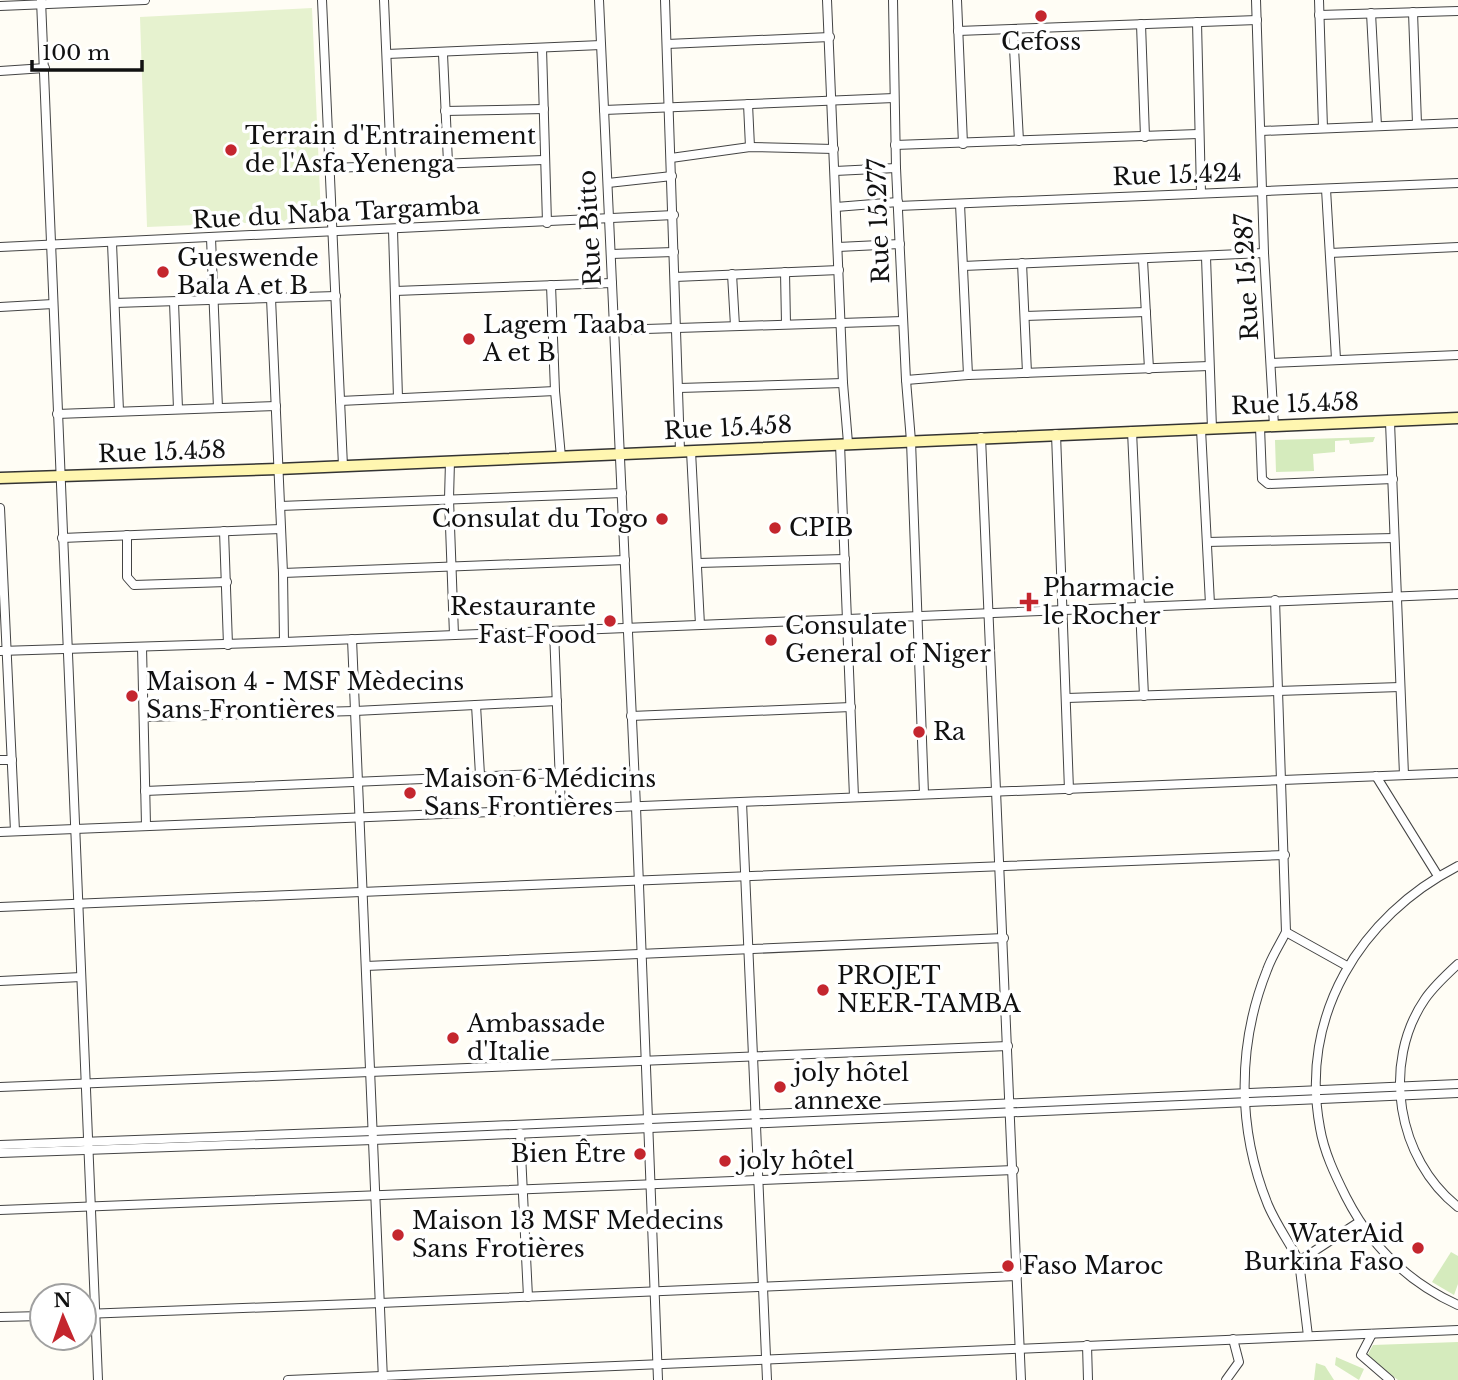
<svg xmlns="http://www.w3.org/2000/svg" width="1458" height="1380" viewBox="0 0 1458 1380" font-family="'Libre Baskerville',serif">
<rect width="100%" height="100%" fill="#fffdf5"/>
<!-- green -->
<g fill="#d5ebbd">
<polygon points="1375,437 1373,442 1350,444 1349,440 1335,441 1335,452 1313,454 1314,471 1276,472 1275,440"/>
<polygon points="1451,1252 1458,1256 1458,1284 1454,1295 1432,1282"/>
<polygon points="1458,1342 1458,1380 1398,1380 1367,1356 1373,1345"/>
<polygon points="1336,1357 1364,1369 1359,1380 1335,1365"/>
<polygon points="1316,1363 1325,1366 1334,1380 1314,1380"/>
</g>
<!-- pitch -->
<polygon fill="#e6f2cf" points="312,8 321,216 317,220 147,227 140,17"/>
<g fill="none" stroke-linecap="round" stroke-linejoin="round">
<defs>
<g id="street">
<polyline points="41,0 98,1380"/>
<polyline points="322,0 343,466"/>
<polyline points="384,0 391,164"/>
<polyline points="599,0 636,807 658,1380"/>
<polyline points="665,0 680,451"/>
<polyline points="827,0 843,383 848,443"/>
<polyline points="893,0 896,168 906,380 911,441 924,794"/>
<polyline points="957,0 963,144"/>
<polyline points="1256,0 1264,253 1274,426"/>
<polyline points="1319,0 1323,128"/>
<polyline points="0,6 145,0"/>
<polyline points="1413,12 1417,124"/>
<polyline points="1371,13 1377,126"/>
<polyline points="1319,15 1458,11"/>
<polyline points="1197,22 1201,193"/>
<polyline points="1141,24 1145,137"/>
<polyline points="1013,29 1019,141"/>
<polyline points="958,31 1257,20"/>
<polyline points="667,44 830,37"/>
<polyline points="542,48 547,223"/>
<polyline points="387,54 601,45"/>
<polyline points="443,54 448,163"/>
<polyline points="0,71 45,68"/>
<polyline points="748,104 750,147"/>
<polyline points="604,110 894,98"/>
<polyline points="445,111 544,109"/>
<polyline points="1261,131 1458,123"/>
<polyline points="895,145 1198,134"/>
<polyline points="671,158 750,147 834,149"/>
<polyline points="331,168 544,160"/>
<polyline points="835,171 896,168"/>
<polyline points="608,183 672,176"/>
<polyline points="1326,189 1336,359"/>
<polyline points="960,204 968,375"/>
<polyline points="898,206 1458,183"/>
<polyline points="836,207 898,202"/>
<polyline points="393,230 398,398"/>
<polyline points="211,238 218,408"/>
<polyline points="112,243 119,411"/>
<polyline points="0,247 674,215"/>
<polyline points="838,247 900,244"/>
<polyline points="1330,253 1458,247"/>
<polyline points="611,254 674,252"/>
<polyline points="1206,257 1212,429"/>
<polyline points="1143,260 1149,369"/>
<polyline points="1022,263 1027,373"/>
<polyline points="963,266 1264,253"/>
<polyline points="785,272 786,324"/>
<polyline points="732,274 735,326"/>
<polyline points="675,277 839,270"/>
<polyline points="551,285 555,391 561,457"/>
<polyline points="395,291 612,283"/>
<polyline points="271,298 283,573 284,642"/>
<polyline points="174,302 178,409"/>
<polyline points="115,303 336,296"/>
<polyline points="0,307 53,304"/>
<polyline points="1025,316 1146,312"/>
<polyline points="614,330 903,321"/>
<polyline points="1271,363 1458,355"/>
<polyline points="906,380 968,375 1209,366"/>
<polyline points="679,388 843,383"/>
<polyline points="340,401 555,391"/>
<polyline points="57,414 276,406"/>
<polyline points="1390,422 1404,775"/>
<polyline points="1260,427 1262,479 1268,484 1393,479"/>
<polyline points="1201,429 1210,604"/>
<polyline points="1132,431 1144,696"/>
<polyline points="1056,434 1069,790"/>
<polyline points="981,437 1021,1380"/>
<polyline points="840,444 854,797"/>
<polyline points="691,451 700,625"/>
<polyline points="450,461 449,499 454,635"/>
<polyline points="280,506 622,493"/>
<polyline points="0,508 15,831"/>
<polyline points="224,531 228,645"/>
<polyline points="127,535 127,577 134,585 227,582"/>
<polyline points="62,538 281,529"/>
<polyline points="1207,542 1394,538"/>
<polyline points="698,563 845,559"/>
<polyline points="283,573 625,560"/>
<path d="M1275 600 1286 932C1280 944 1272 956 1267 970 1237 1045 1237 1129 1268 1205 1276 1224 1289 1242 1299 1261"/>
<polyline points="554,631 561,809"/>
<polyline points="352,639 383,1380"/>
<polyline points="142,647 146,825"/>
<polyline points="0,651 284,642 1458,594"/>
<polyline points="1067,698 1400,687"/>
<polyline points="476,705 480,775"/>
<polyline points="631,716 851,707"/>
<polyline points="144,717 355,711 557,701"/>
<polyline points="0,760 12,760"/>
<polyline points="1376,776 1438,876"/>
<polyline points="145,791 559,773"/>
<polyline points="742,802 767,1380"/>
<polyline points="0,832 1458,773"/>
<path d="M1458 866C1360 916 1299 1016 1320 1128 1324 1152 1335 1175 1346 1197 1371 1246 1407 1282 1458 1305"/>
<path d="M0 907C428 891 857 869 1285 855"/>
<polyline points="1286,932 1347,966"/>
<path d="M1458 964C1446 975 1434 986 1425 999 1381 1063 1397 1159 1458 1207"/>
<polyline points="366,966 1004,938"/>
<polyline points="0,981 81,977"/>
<polyline points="0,1087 1008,1046"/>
<polyline points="520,1133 528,1297"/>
<polyline points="0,1145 373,1131 1458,1084"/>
<polyline points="0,1153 373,1140 1458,1093"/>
<polyline points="0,1210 1014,1170"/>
<polyline points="84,1314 380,1303 1017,1276"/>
<polyline points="0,1317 42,1316"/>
<polyline points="1372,1334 1361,1355 1390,1380"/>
<polyline points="1308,1336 1299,1261 1359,1222"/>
<polyline points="1087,1345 1088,1380"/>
<polyline points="288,1380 1458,1330"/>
<polyline points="1226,1380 1239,1362 1233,1339"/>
</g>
<polyline id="secondary" points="0,478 278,469 1458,418"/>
</defs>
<!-- street casing -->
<use href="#street" stroke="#444" stroke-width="10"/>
<!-- secondary casing -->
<use href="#secondary" stroke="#333" stroke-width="13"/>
<!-- street -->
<use href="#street" stroke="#fff" stroke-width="8"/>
<!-- secondary -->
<use href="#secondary" stroke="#fff6b0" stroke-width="10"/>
</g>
<!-- markers -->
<g fill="#c4262e" stroke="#fff" stroke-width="2.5">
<circle cx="1041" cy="16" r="7"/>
<circle cx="231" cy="150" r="7"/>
<circle cx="163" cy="272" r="7"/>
<circle cx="469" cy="339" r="7"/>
<circle cx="662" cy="519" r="7"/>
<circle cx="775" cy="528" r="7"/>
<path d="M1025.5 591.5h7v7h7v7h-7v7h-7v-7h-7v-7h7z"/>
<circle cx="610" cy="621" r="7"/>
<circle cx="771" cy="640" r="7"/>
<circle cx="132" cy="696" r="7"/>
<circle cx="919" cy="732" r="7"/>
<circle cx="410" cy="793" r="7"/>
<circle cx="823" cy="990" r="7"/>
<circle cx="453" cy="1038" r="7"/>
<circle cx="780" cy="1087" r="7"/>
<circle cx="640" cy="1154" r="7"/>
<circle cx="725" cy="1161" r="7"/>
<circle cx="398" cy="1235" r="7"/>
<circle cx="1418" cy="1248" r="7"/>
<circle cx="1008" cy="1266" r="7"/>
</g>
<g text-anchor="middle" stroke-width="7" stroke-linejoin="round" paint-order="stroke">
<!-- poi labels -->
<g font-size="24" fill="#111" stroke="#fff" text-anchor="start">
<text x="1041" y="50" text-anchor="middle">Cefoss</text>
<text x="245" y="144">Terrain d'Entrainement<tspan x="245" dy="28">de l'Asfa Yenenga</tspan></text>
<text x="177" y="266">Gueswende<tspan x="177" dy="28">Bala A et B</tspan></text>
<text x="483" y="333">Lagem Taaba<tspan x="483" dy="28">A et B</tspan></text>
<text x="648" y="527" text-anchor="end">Consulat du Togo</text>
<text x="789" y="536">CPIB</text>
<text x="1043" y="596">Pharmacie<tspan x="1043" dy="28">le Rocher</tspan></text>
<text x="596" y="615" text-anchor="end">Restaurante<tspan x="596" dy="28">Fast Food</tspan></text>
<text x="785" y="634">Consulate<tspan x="785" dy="28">General of Niger</tspan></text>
<text x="146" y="690">Maison 4 - MSF Mèdecins<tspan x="146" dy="28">Sans Frontières</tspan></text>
<text x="933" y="740">Ra</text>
<text x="424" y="787">Maison 6 Médicins<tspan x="424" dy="28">Sans Frontières</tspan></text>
<text x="837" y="984">PROJET<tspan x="837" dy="28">NEER-TAMBA</tspan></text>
<text x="467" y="1032">Ambassade<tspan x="467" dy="28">d'Italie</tspan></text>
<text x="794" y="1081">joly hôtel<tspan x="794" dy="28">annexe</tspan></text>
<text x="626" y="1162" text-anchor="end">Bien Être</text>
<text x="739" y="1169">joly hôtel</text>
<text x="412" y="1229">Maison 13 MSF Medecins<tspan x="412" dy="28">Sans Frotières</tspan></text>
<text x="1404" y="1242" text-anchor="end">WaterAid<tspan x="1404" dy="28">Burkina Faso</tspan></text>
<text x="1022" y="1274">Faso Maroc</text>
</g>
<!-- street labels -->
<g font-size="24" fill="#111" stroke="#fff">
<text transform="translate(1177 175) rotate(-2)" y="8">Rue 15.424</text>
<text transform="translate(336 213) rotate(-3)" y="8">Rue du Naba Targamba</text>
<text transform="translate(879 221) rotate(-92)" y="8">Rue 15.277</text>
<text transform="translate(590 228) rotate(-93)" y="8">Rue Bitto</text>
<text transform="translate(1247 277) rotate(-93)" y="8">Rue 15.287</text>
<text transform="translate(1295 404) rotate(-2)" y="8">Rue 15.458</text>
<text transform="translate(728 428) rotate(-3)" y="8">Rue 15.458</text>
<text transform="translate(162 452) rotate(-2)" y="8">Rue 15.458</text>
</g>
</g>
<!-- north arrow -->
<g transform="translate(63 1317) rotate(358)"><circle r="33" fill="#ffffff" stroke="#a0a0a0" stroke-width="2"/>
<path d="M0-5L12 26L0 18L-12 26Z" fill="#c4262e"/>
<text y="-10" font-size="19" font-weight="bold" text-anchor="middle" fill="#111111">N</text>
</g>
<!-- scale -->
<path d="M32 60v10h110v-10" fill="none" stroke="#111111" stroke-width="3.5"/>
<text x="42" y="60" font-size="21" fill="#111111" stroke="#ffffff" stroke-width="5" paint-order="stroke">100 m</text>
</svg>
